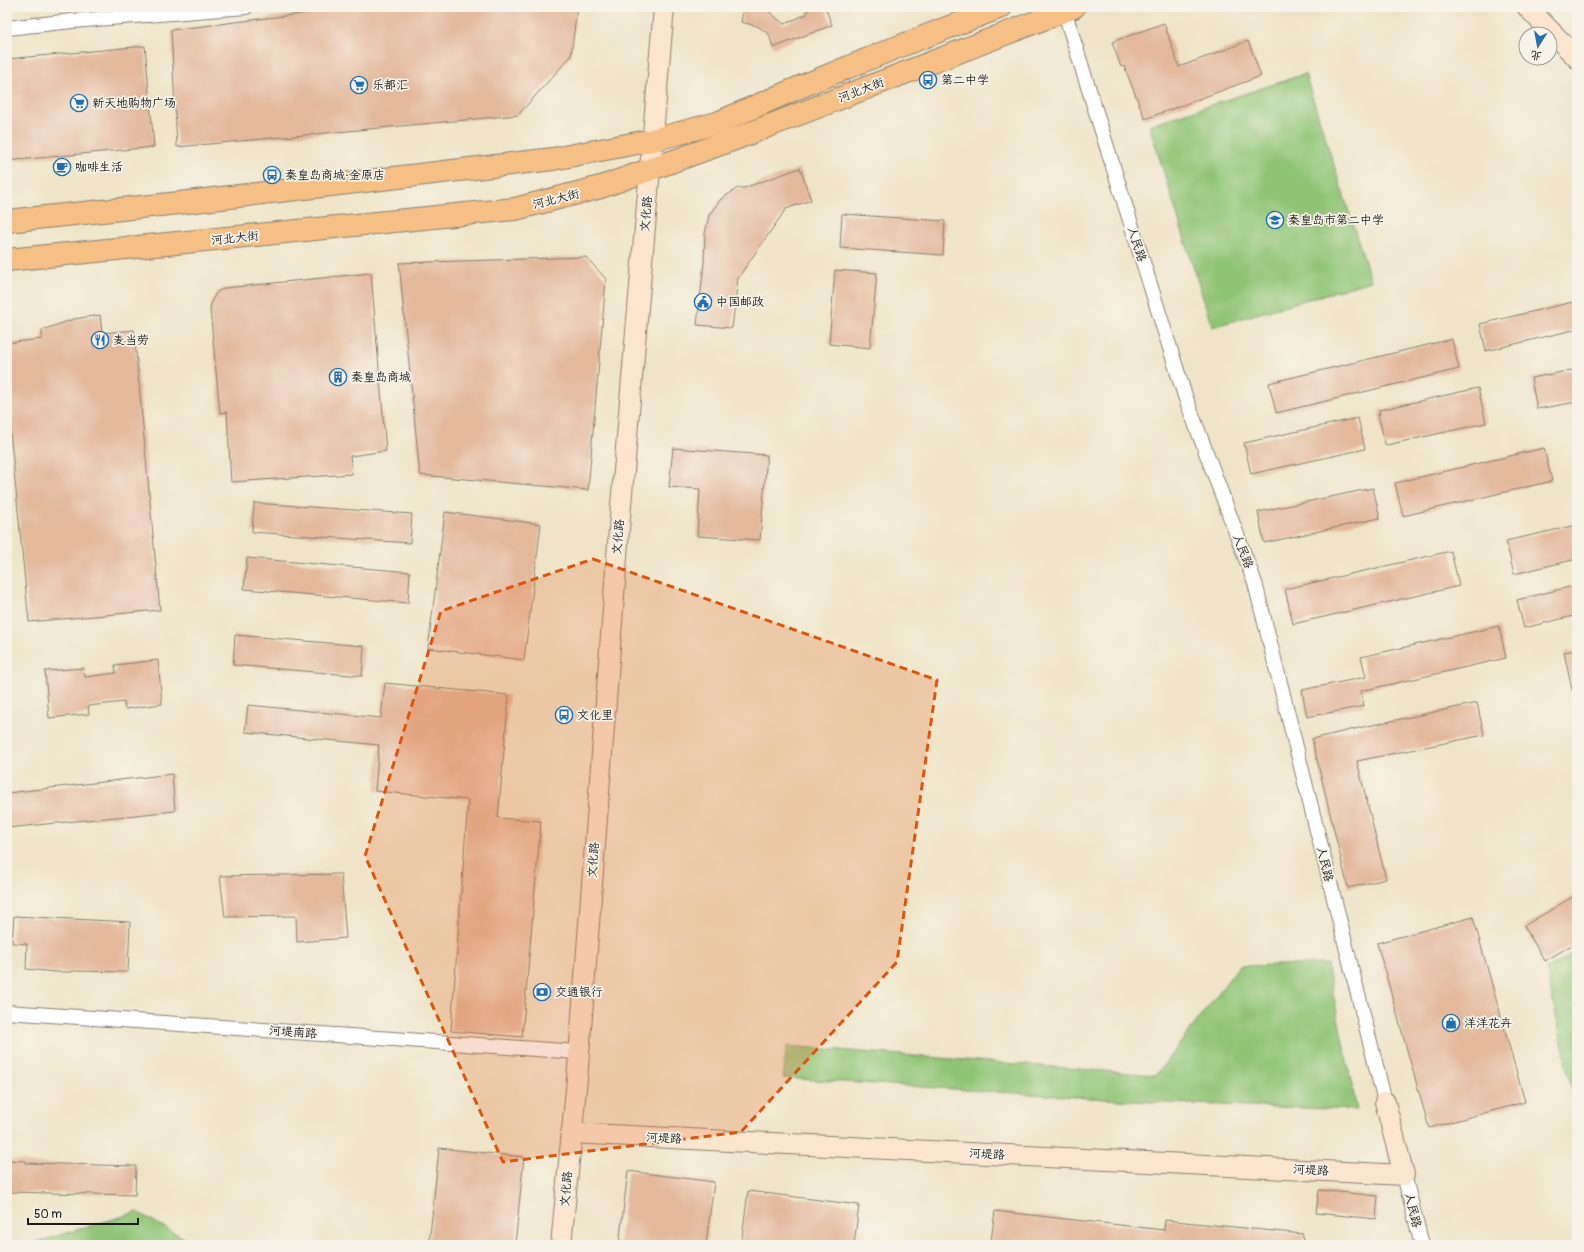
<svg xmlns="http://www.w3.org/2000/svg" width="1584" height="1252" viewBox="0 0 1584 1252" font-family="Pangolin,'LXGW WenKai TC',sans-serif">
<rect width="100%" height="100%" fill="#f7f3e8"/>
<filter id="ink" filterUnits="userSpaceOnUse"><feTurbulence type="fractalNoise" baseFrequency=".025" numOctaves="2"/><feDisplacementMap in="SourceGraphic" scale="8" xChannelSelector="R" yChannelSelector="G"/><feConvolveMatrix kernelMatrix="1 2 1 2 8 2 1 2 1" color-interpolation-filters="sRGB"/></filter>
<filter id="wash" filterUnits="userSpaceOnUse"><feTurbulence type="fractalNoise" baseFrequency=".012" numOctaves="4" result="noise"/><feDisplacementMap in="SourceGraphic" scale="16" xChannelSelector="R" yChannelSelector="G"/><feGaussianBlur stdDeviation="0.9" result="paint"/><feColorMatrix in="noise" values="0 0 0 0 0 0 0 0 0 0 0 0 0 0 0 0 0 1.4 0 .05"/><feComposite in="paint" operator="in"/></filter>
<g filter="url(#wash)">
<rect width="100%" height="100%" fill="#efe4c8"/>
<!-- green -->
<g fill="#8fc475" stroke="#567048">
<polygon points="1305,74 1371,281 1212,327 1149,125"/>
<polygon points="1577,951 1577,1112 1546,969"/>
<polygon points="1327,964 1357,1110 1166,1103 783,1078 787,1046 1156,1075 1239,966"/>
<polygon points="137,1212 196,1245 33,1245 33,1243"/>
</g>
<g id="blocks">
<!-- building -->
<g fill="#e3b89b">
<polygon points="315,7 577,7 571,56 518,115 177,147 171,30 316,12"/>
<polygon points="744,7 763,7 784,24 807,14 808,7 825,7 832,25 773,48 769,34 757,26 741,22"/>
<polygon points="1164,23 1179,67 1248,41 1261,76 1145,119 1124,66 1121,67 1112,42"/>
<polygon points="145,46 154,147 7,161 7,59"/>
<polygon points="800,168 811,200 786,209 738,278 732,328 697,325 704,263 705,234 709,215 721,199 738,188 744,188"/>
<polygon points="842,214 945,221 943,255 840,248"/>
<polygon points="586,257 606,279 588,490 420,475 399,263"/>
<polygon points="835,270 877,273 870,348 829,344"/>
<polygon points="371,273 386,451 350,456 352,474 231,482 227,412 220,413 210,309 212,300 217,292 225,288"/>
<polygon points="1577,301 1577,329 1486,351 1480,324"/>
<polygon points="100,315 102,333 134,330 160,610 29,622 7,400 7,343 42,339 42,330 74,319"/>
<polygon points="1452,339 1459,369 1276,413 1269,383"/>
<polygon points="1577,369 1577,402 1537,409 1531,378"/>
<polygon points="1478,388 1486,423 1387,445 1385,444 1378,414 1380,414 1379,410"/>
<polygon points="1358,418 1365,449 1251,474 1244,443"/>
<polygon points="673,448 767,455 760,540 697,536 700,489 669,487"/>
<polygon points="1544,448 1552,481 1403,516 1395,483"/>
<polygon points="1373,488 1380,518 1264,543 1258,512"/>
<polygon points="254,503 412,514 410,543 252,532"/>
<polygon points="445,512 541,524 524,660 428,648"/>
<polygon points="1577,525 1577,559 1514,574 1506,541"/>
<polygon points="1451,551 1459,586 1293,624 1285,589"/>
<polygon points="247,558 410,572 408,603 244,589"/>
<polygon points="1577,585 1577,615 1524,628 1517,600"/>
<polygon points="1499,626 1506,658 1361,691 1364,706 1307,717 1302,690 1366,677 1361,657"/>
<polygon points="235,635 364,646 362,676 233,665"/>
<polygon points="1577,650 1577,689 1572,690 1564,652"/>
<polygon points="158,660 162,704 125,709 124,702 88,706 89,714 49,718 45,671 84,668 85,677 116,673 115,665"/>
<polygon points="385,683 509,695 498,818 541,821 522,1037 451,1031 468,800 375,791 379,745 245,732 248,705 381,718"/>
<polygon points="1477,703 1484,735 1357,761 1386,879 1348,888 1312,739 1363,727"/>
<polygon points="172,774 175,811 7,828 7,793"/>
<polygon points="341,874 346,938 297,942 296,916 225,917 220,876"/>
<polygon points="1577,894 1577,942 1545,961 1524,926"/>
<polygon points="14,916 130,922 128,972 72,971 72,972 55,972 26,969 27,944 12,943"/>
<polygon points="1473,917 1525,1102 1429,1128 1377,943"/>
<polygon points="439,1148 524,1157 515,1245 429,1245"/>
<polygon points="7,1160 26,1161 26,1163 136,1166 135,1195 7,1192"/>
<polygon points="628,1171 714,1182 706,1245 619,1245"/>
<polygon points="1319,1190 1378,1196 1376,1219 1316,1213"/>
<polygon points="748,1191 859,1205 854,1245 741,1245"/>
<polygon points="995,1211 1164,1230 1165,1220 1303,1234 1302,1245 1027,1245 991,1241"/>
</g>
</g>
</g>
<g filter="url(#ink)">
<use href="#blocks" fill-opacity="0" stroke="#868072" stroke-width="1"/>
<g fill="none" stroke-linecap="round" stroke-linejoin="round">
<defs>
<g id="street">
<polyline points="1064,10 1185,396 1255,583 1385,1102"/>
<polyline points="7,28 72,21 246,7"/>
<polyline points="7,1012 578,1052"/>
<polyline points="1404,1175 1422,1245"/>
</g>
<g id="secondary">
<polyline points="1527,7 1577,58"/>
<polyline points="571,1133 1404,1175 1385,1102"/>
<polyline points="561,1245 578,1068 620,517 664,7"/>
</g>
<g id="primary">
<polyline points="7,221 179,203 553,159 653,140 717,123 800,87 895,48 1001,7"/>
<polyline points="7,260 515,209 601,187 735,139 1074,7"/>
</g>
</defs>
<!-- street casing -->
<use href="#street" stroke="#868072" stroke-width="16"/>
<!-- secondary casing -->
<use href="#secondary" stroke="#868072" stroke-width="22"/>
<!-- primary casing -->
<use href="#primary" stroke="#868072" stroke-width="24"/>
<!-- street -->
<use href="#street" stroke="#fff" stroke-width="14"/>
<!-- secondary -->
<use href="#secondary" stroke="#fbe5cf" stroke-width="20"/>
<!-- primary -->
<use href="#primary" stroke="#f5bf86" stroke-width="22"/>
</g>
</g>
<!-- marked area -->
<path fill="#de560d" fill-opacity="0.2" stroke="#de560d" stroke-width="3" stroke-dasharray="8 5" stroke-linejoin="round" d="M593 559 937 680 897 962 741 1132 503 1162 365 856 441 611Z"/>
<!-- icons -->
<defs>
<symbol id="bus-ring" viewBox="-11 -11 22 22"><circle r="9.5" fill="#f7f3e8" stroke="#1f6fb2" stroke-width="1.5"/><path d="M-5-6H5V4H4V6H2V4H-2V6H-4V4H-5ZM-3.5-4V0h7V-4ZM-3.5 1.2v1.5H-2V1.2ZM2 1.2v1.5H3.5V1.2Z" fill="#1f6fb2"/></symbol>
<symbol id="supermarket-ring" viewBox="-11 -11 22 22"><circle r="9.5" fill="#f7f3e8" stroke="#1f6fb2" stroke-width="1.5"/><path d="M-6-5.5h2.5l.6 2H6L4.5 2H-2.5L-4.4-4H-6ZM-1.5 3.2a1.3 1.3 0 1 0 .1 0ZM3 3.2a1.3 1.3 0 1 0 .1 0Z" fill="#1f6fb2"/></symbol>
<symbol id="cafe-ring" viewBox="-11 -11 22 22"><circle r="9.5" fill="#f7f3e8" stroke="#1f6fb2" stroke-width="1.5"/><path d="M-5.5-4.5H6V0H3Q3 3.5 0 3.5H-2.5Q-5.5 3.5-5.5 0ZM3-3.2v2h1.7v-2ZM-6 4.5H4V6H-6Z" fill="#1f6fb2"/></symbol>
<symbol id="school-ring" viewBox="-11 -11 22 22"><circle r="9.5" fill="#f7f3e8" stroke="#1f6fb2" stroke-width="1.5"/><path d="M0-5L7-2L0 1L-7-2ZM-4 1L0 2.5L4 1V4Q0 6-4 4Z" fill="#1f6fb2"/></symbol>
<symbol id="civic-ring" viewBox="-11 -11 22 22"><circle r="9.5" fill="#f7f3e8" stroke="#1f6fb2" stroke-width="1.5"/><path d="M-.6-6.5H3V-4.5H.6V-3L4-1V1h2V6H-6V1h2V-1L-.6-3ZM-1.2 2.5V6h2.4V2.5Z" fill="#1f6fb2"/></symbol>
<symbol id="restaurant-ring" viewBox="-11 -11 22 22"><circle r="9.5" fill="#f7f3e8" stroke="#1f6fb2" stroke-width="1.5"/><path d="M-5-6h1v4h1v-4h1v4h1v-4h1v5L-1.5 .5V6h-2V.5L-5-1ZM5-6V6H3V1.5H1.5Q1.5-4 5-6Z" fill="#1f6fb2"/></symbol>
<symbol id="building-ring" viewBox="-11 -11 22 22"><circle r="9.5" fill="#f7f3e8" stroke="#1f6fb2" stroke-width="1.5"/><path d="M-4-6H4V6H1V3H-1V6H-4ZM-2.5-4.3h1.7v1.8h-1.7ZM.8-4.3h1.7v1.8H.8ZM-2.5-1h1.7V.8h-1.7ZM.8-1h1.7V.8H.8Z" fill="#1f6fb2"/></symbol>
<symbol id="bank-ring" viewBox="-11 -11 22 22"><circle r="9.5" fill="#f7f3e8" stroke="#1f6fb2" stroke-width="1.5"/><path d="M-6-4H6V4H-6ZM0-2.3a2.3 2.3 0 1 0 0 4.6a2.3 2.3 0 1 0 0-4.6Z" fill="#1f6fb2"/></symbol>
<symbol id="shop-ring" viewBox="-11 -11 22 22"><circle r="9.5" fill="#f7f3e8" stroke="#1f6fb2" stroke-width="1.5"/><path d="M-5-2.5h2.3a2.7 3.5 0 0 1 5.4 0H5L5.5 6h-11ZM-1.5-2.5h3a1.5 2.3 0 0 0-3 0Z" fill="#1f6fb2"/></symbol>
</defs>
<g fill-rule="evenodd">
<use href="#bus-ring" x="918" y="70" width="20" height="20"/>
<use href="#supermarket-ring" x="349" y="75" width="20" height="20"/>
<use href="#supermarket-ring" x="69" y="93" width="20" height="20"/>
<use href="#cafe-ring" x="52" y="157" width="20" height="20"/>
<use href="#bus-ring" x="262" y="165" width="20" height="20"/>
<use href="#school-ring" x="1265" y="210" width="20" height="20"/>
<use href="#civic-ring" x="693" y="292" width="20" height="20"/>
<use href="#restaurant-ring" x="90" y="330" width="20" height="20"/>
<use href="#building-ring" x="328" y="367" width="20" height="20"/>
<use href="#bus-ring" x="554" y="705" width="20" height="20"/>
<use href="#bank-ring" x="532" y="982" width="20" height="20"/>
<use href="#shop-ring" x="1441" y="1013" width="20" height="20"/>
</g>
<g text-anchor="middle" stroke-width="3.5" stroke-linejoin="round" paint-order="stroke">
<!-- poi labels -->
<g font-size="12" fill="#1c1c1c" stroke="#f7f3e8" text-anchor="start">
<text x="941" y="84">第二中学</text>
<text x="372" y="89">乐都汇</text>
<text x="92" y="107">新天地购物广场</text>
<text x="75" y="171">咖啡生活</text>
<text x="285" y="179">秦皇岛商城·金原店</text>
<text x="1288" y="224">秦皇岛市第二中学</text>
<text x="716" y="306">中国邮政</text>
<text x="113" y="344">麦当劳</text>
<text x="351" y="381">秦皇岛商城</text>
<text x="577" y="719">文化里</text>
<text x="555" y="996">交通银行</text>
<text x="1464" y="1027">洋洋花卉</text>
</g>
<!-- street labels -->
<g font-size="12" fill="#1c1c1c" stroke="#f7f3e8">
<text transform="translate(861 90) rotate(-21)" y="4">河北大街</text>
<text transform="translate(556 199) rotate(-14)" y="4">河北大街</text>
<text transform="translate(646 214) rotate(-85)" y="4">文化路</text>
<text transform="translate(235 238) rotate(-6)" y="4">河北大街</text>
<text transform="translate(1137 244) rotate(72)" y="4">人民路</text>
<text transform="translate(618 537) rotate(-85)" y="4">文化路</text>
<text transform="translate(1243 551) rotate(69)" y="4">人民路</text>
<text transform="translate(593 860) rotate(-86)" y="4">文化路</text>
<text transform="translate(1325 864) rotate(76)" y="4">人民路</text>
<text transform="translate(293 1032) rotate(4)" y="4">河堤南路</text>
<text transform="translate(664 1138) rotate(3)" y="4">河堤路</text>
<text transform="translate(987 1154) rotate(3)" y="4">河堤路</text>
<text transform="translate(1311 1170) rotate(3)" y="4">河堤路</text>
<text transform="translate(566 1189) rotate(-85)" y="4">文化路</text>
<text transform="translate(1413 1210) rotate(76)" y="4">人民路</text>
</g>
</g>
<!-- margin -->
<rect width="1584" height="1252" fill="none" stroke="#f7f3e8" stroke-width="24"/>
<!-- north arrow -->
<g transform="translate(1538 46) rotate(191)"><circle r="19" fill="#f7f3e8" stroke="#9f9d96"/>
<path d="M0-3L7 15L0 10L-7 15Z" fill="#1f6fb2"/>
<text y="-6" font-size="11" font-weight="bold" text-anchor="middle" fill="#1c1c1c">北</text>
</g>
<!-- scale -->
<path d="M28 1218v6h110v-6" fill="none" stroke="#1c1c1c" stroke-width="2"/>
<text x="34" y="1218" font-size="12" fill="#1c1c1c" stroke="#f7f3e8" stroke-width="3" paint-order="stroke">50 m</text>
</svg>
